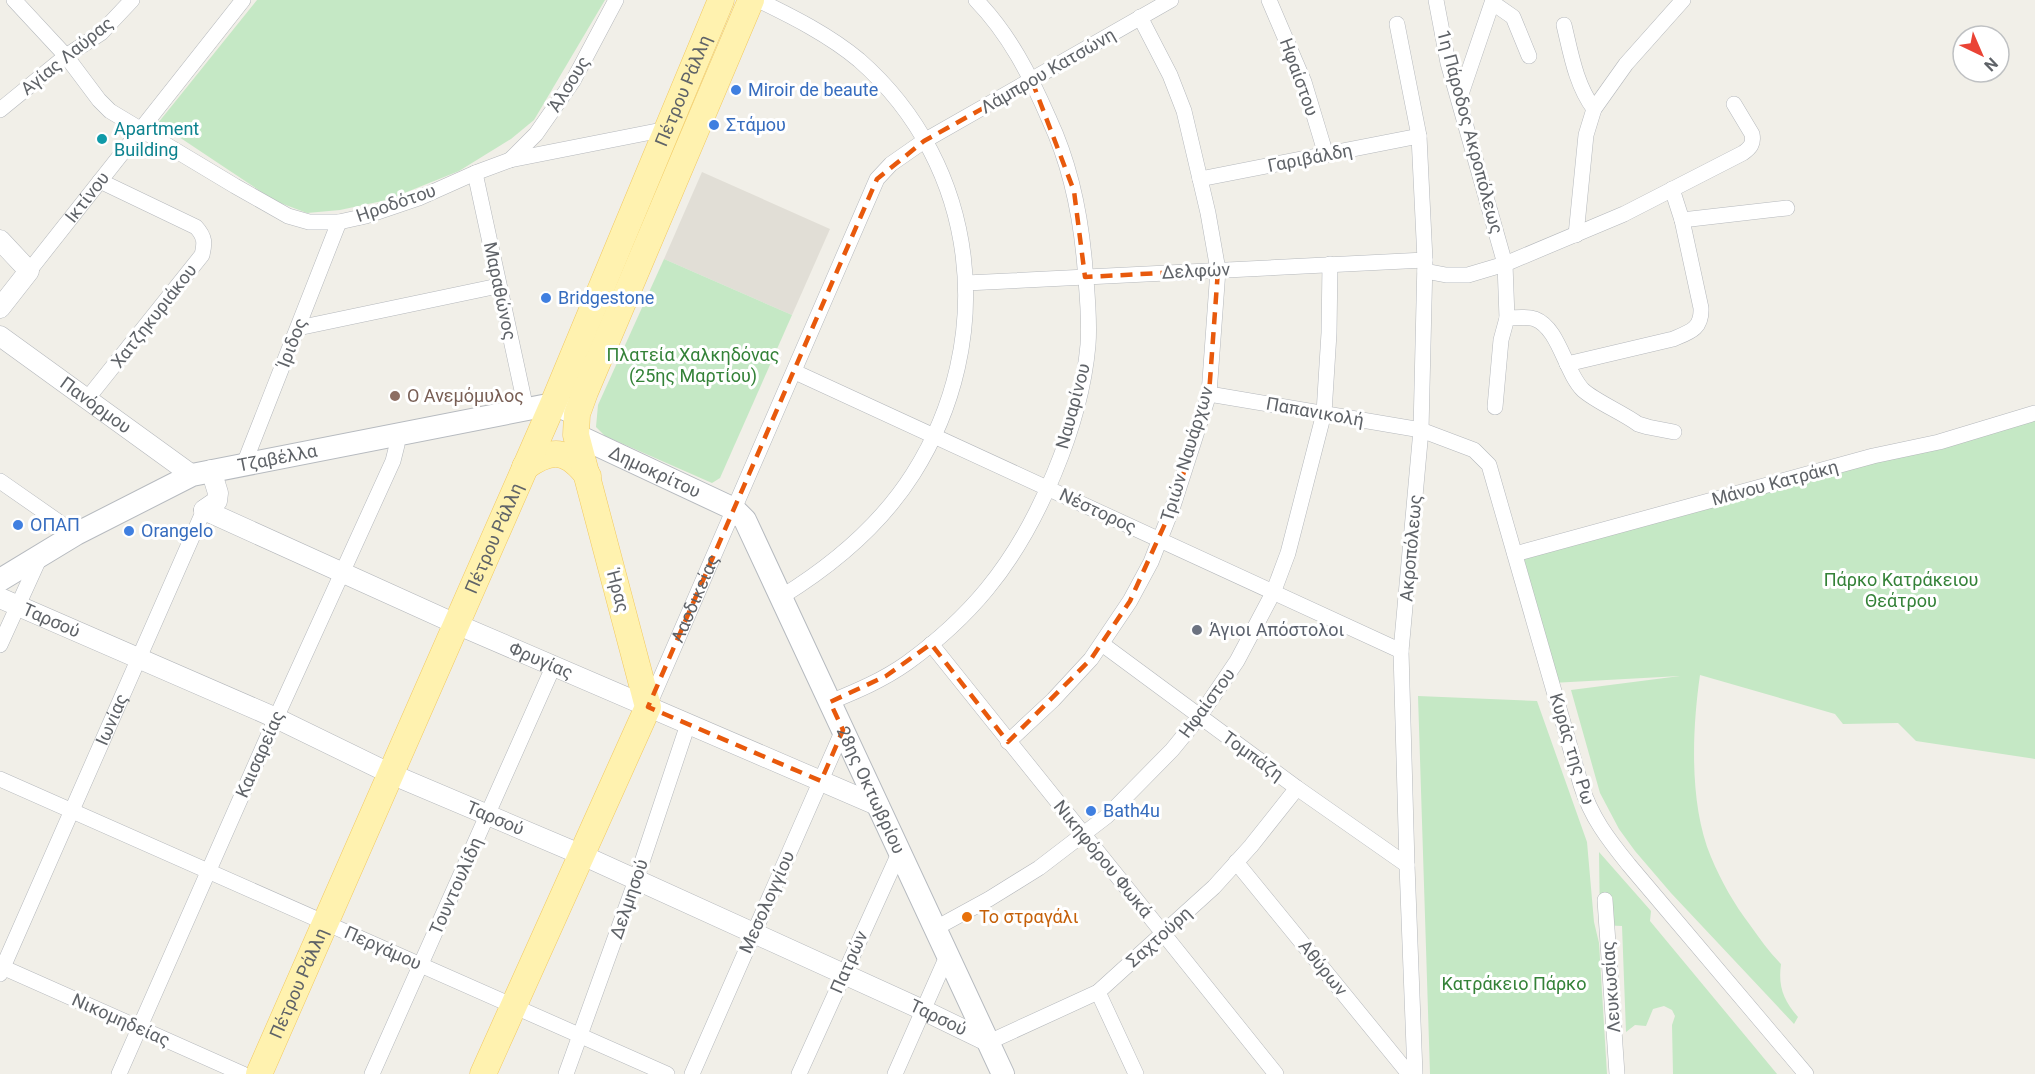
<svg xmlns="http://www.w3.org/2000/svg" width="2035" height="1074" viewBox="0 0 2035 1074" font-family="Roboto,sans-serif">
<rect width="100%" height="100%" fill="#f1efe8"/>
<!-- education -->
<polygon fill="#e1ded6" points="702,172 830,229 792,315 664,259"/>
<!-- green -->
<g fill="#c5e8c5">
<polygon points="257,0 605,0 534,120 511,139 459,171 387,200 340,210 307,213 275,201 158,123"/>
<polygon points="664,259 792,315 720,478 712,483 605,436 596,427 598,405"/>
<path d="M2035 413V759L1916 741 1898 723 1843 724 1835 714 1700 675C1692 730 1689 805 1711 857 1721 881 1734 904 1750 925 1760 939 1769 952 1781 964 1778 986 1783 1000 1798 1017L1794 1024 1671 893 1635 851 1619 829 1600 793 1571 690 1680 676 1552 683 1515 554Z"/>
<polygon points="1418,696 1537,701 1587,842 1594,922 1599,943 1607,1074 1430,1074"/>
<polygon points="1599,852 1651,911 1650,921 1777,1074 1673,1074 1672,1025 1675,1016 1672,1010 1664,1006 1653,1009 1646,1026 1635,1025 1626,1032 1622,926 1600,925"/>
</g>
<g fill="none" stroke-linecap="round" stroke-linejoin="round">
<defs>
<g id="minor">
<polyline points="14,0 66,56 99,100 110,111 235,186 288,216 309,222 339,222 366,216 419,198 475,173 510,160 667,129"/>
<path d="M758 0C793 17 829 35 859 60 980 166 998 340 913 474 880 526 833 565 781 597"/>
<polyline points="1269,0 1304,82 1326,155"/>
<polyline points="1436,0 1448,63 1505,264 1507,318"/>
<polyline points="1493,3 1513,17 1529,56"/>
<polyline points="1397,24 1419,136 1425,260 1421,430 1401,651 1407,865 1415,1074"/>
<path d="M1564 25C1571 54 1576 85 1594 109"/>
<polyline points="1459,100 1493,0"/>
<polyline points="0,110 66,56 101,33 132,0"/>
<polyline points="510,160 536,134 573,81 616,0"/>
<polyline points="475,173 526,409"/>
<polyline points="1200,179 1419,136"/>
<polyline points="1672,189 1682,220 1787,208"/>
<polyline points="1576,235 1586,135 1594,109 1626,64 1683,0"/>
<path id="s1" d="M29 271 243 0"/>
<path d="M1425 271 1446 275H1468L1505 264 1624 214 1743 153C1750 148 1754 144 1752 134L1734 104"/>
<polyline points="966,283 1425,260"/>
<polyline points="298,328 498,286"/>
<path d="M1567 364 1673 339C1690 332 1702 329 1701 308L1682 220"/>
<polyline points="795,372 1401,651"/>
<path d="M1209 394 1421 430 1474 450 1489 465 1581 785C1591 817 1608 839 1629 865L1806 1074"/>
<path d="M87 399 202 255C205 243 205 237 196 227L100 181"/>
<path d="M1495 407 1501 340 1507 318C1516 318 1526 316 1535 319 1559 328 1565 372 1583 390 1595 401 1623 413 1638 424L1648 427 1674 432"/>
<polyline points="244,464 339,222"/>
<polyline points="0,481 76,534"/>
<polyline points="1515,554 1873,456 1939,442 2035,413"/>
<polyline points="931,644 1276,1074"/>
<polyline points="1102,644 1297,788 1407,865"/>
<polyline points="0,645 40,557"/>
<path d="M830 702C857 691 883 680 907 663 936 642 964 617 987 589 1038 527 1081 425 1088 345 1090 319 1087 293 1085 268 1081 216 1071 166 1049 119 1030 75 1009 34 976 0"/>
<path id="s2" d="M649 705 877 179 891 164 924 141 1171 0"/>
<polyline points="1008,742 1053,700 1091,659 1130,601 1151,562 1173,506 1209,394 1218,270 1208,213 1184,111 1170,75 1140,17"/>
<polyline points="0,779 667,1074"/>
<polyline points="1236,862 1409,1074"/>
<polyline points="1605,900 1617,1074"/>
<polyline points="936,928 989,899 1039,868 1107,816 1172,750 1199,717 1237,661 1273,593 1288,553 1324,413 1329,333 1330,264"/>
<polyline points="0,966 243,1074"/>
<path id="s3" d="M0 974 204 510"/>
<polyline points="1098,992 1136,1074"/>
<polyline points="989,1042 1098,992 1214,887 1251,846 1297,788"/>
<polyline points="119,1074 276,718 393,461 397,445 396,434"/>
<polyline points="372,1074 554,665"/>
<polyline points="566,1074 636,880 688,724"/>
<polyline points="692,1074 843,730"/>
<polyline points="799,1074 900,851"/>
<polyline points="895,1074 948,954"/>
</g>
<g id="tertiary">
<polyline points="0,240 29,271 0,308"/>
<path id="s4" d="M0 336 192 475"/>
<path id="s5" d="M204 510 456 624 879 806"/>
<polyline points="204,510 217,501 218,493 211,470"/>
<path id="s6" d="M0 598 276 718 391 774 582 855 923 1010 989 1042"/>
</g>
<g id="secondary">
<path id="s7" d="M576 435 734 509 745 520 1003 1074"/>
<path id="s8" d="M0 580 76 534 192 475 553 404 577 414"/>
</g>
<g id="primary">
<path d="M525 467C552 448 567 449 588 476"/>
<path id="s9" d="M259 1074 553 404 721 0"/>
<polyline points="483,1074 648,707 576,435 577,414 585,392 751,0"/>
</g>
</defs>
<!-- minor casing -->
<use href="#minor" stroke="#b5b8bc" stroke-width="16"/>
<!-- tertiary casing -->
<use href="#tertiary" stroke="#b5b8bc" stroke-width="21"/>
<!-- secondary casing -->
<use href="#secondary" stroke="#b6babf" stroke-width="24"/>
<!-- primary casing -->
<use href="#primary" stroke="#f2c960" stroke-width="27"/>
<!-- minor -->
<use href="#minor" stroke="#fff" stroke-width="15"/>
<!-- tertiary -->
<use href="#tertiary" stroke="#fff" stroke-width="20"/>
<!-- secondary -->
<use href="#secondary" stroke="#fff" stroke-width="22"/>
<!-- primary -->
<use href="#primary" stroke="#fff2af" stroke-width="26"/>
</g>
<!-- marked area -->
<path fill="none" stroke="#e8590c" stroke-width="4.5" stroke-dasharray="12 8" stroke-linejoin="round" d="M1032 81 1074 191 1085 277 1218 270 1209 394 1173 506 1130 601 1091 659 1008 742 931 644 886 676 830 702 843 730 821 781 648 707 877 179 924 141Z"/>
<!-- markers -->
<g fill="#3f7fe0" stroke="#fff" stroke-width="2">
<circle cx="736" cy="90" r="6"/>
<circle cx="714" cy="125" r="6"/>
<circle cx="546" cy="298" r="6"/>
<circle cx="18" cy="525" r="6"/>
<circle cx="129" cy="531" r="6"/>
<circle cx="1091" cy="811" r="6"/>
</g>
<circle fill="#0f9aa8" stroke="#fff" stroke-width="2" cx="102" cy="139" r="6"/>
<circle fill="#8d6e63" stroke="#fff" stroke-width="2" cx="395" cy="396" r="6"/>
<circle fill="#6b7280" stroke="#fff" stroke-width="2" cx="1197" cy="630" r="6"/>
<circle fill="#e8710a" stroke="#fff" stroke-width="2" cx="967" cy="917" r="6"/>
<g text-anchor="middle" stroke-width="6" stroke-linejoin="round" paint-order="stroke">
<!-- street labels -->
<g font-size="18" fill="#5f6368" stroke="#fff">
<text transform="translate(67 56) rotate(-39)" y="6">Αγίας Λαύρας</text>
<text transform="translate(1048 71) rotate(-30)" y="6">Λάμπρου Κατσώνη</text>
<text transform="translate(1299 77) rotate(70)" y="6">Ηφαίστου</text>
<text transform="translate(569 84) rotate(-58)" y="6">Άλσους</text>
<text dy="6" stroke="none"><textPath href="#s9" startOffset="1071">Πέτρου Ράλλη</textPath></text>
<text transform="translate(1470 132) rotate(75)" y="6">1η Πάροδος Ακροπόλεως</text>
<text transform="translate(1310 158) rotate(-11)" y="6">Γαριβάλδη</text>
<text dy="6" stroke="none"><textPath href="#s1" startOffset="94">Ικτίνου</textPath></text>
<text transform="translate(396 203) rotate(-19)" y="6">Ηροδότου</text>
<text transform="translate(1196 271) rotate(-3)" y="6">Δελφών</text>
<text transform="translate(500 291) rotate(78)" y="6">Μαραθώνος</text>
<text transform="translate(154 316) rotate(-52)" y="6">Χατζηκυριάκου</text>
<text transform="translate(292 343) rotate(-69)" y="6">Ίριδος</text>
<text dy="6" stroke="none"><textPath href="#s4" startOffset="118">Πανόρμου</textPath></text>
<text transform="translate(1073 406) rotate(-75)" y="6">Ναυαρίνου</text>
<text transform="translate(1315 412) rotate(10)" y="6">Παπανικολή</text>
<text transform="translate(1187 454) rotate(-73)" y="6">Τριών Ναυάρχων</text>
<text dy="6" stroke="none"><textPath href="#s8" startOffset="306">Τζαβέλλα</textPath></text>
<text dy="6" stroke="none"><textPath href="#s7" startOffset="87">Δημοκρίτου</textPath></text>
<text transform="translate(1775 483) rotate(-15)" y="6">Μάνου Κατράκη</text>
<text transform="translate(1098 511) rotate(25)" y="6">Νέστορος</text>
<text dy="6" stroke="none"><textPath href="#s9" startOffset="585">Πέτρου Ράλλη</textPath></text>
<text transform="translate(1411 548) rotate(-85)" y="6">Ακροπόλεως</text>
<text transform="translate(618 591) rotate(75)" y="6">Ήρας</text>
<text dy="6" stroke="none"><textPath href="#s2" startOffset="116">Λαοδικείας</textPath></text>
<text dy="6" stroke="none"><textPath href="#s6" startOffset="56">Ταρσού</textPath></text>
<text dy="6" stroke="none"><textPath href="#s5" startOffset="369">Φρυγίας</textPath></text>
<text transform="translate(1207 703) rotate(-54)" y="6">Ηφαίστου</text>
<text dy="6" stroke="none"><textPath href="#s3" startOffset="278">Ιωνίας</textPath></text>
<text transform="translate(1572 749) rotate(73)" y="6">Κυράς της Ρω</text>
<text transform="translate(260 754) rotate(-66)" y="6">Καισαρείας</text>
<text transform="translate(1253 756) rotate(36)" y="6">Τομπάζη</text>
<text dy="6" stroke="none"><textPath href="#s7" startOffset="488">28ης Οκτωβρίου</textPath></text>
<text dy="6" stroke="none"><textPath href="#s6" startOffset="542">Ταρσού</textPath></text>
<text transform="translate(1103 859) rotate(51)" y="6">Νικηφόρου Φωκά</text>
<text transform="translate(456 886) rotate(-66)" y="6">Τουντουλίδη</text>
<text transform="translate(629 899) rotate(-71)" y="6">Δελμησού</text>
<text transform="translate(767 902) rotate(-66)" y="6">Μεσολογγίου</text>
<text transform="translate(1159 937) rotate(-42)" y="6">Σαχτούρη</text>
<text transform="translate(383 948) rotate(24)" y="6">Περγάμου</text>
<text transform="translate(849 962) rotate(-66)" y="6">Πατρών</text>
<text transform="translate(1323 968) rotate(51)" y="6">Αθύρων</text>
<text dy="6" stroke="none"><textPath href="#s9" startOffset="99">Πέτρου Ράλλη</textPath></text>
<text transform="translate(1611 987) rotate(-94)" y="6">Λευκωσίας</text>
<text dy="6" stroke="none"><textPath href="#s6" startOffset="1028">Ταρσού</textPath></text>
<text transform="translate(121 1020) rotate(24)" y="6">Νικομηδείας</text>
</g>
<!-- shop labels -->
<g font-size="18" fill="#366cbe" stroke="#fff" text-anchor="start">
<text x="748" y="96">Miroir de beaute</text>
<text x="726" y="131">Στάμου</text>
<text x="558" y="304">Bridgestone</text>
<text x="30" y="531">ΟΠΑΠ</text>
<text x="141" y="537">Orangelo</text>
<text x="1103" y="817">Bath4u</text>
</g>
<!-- culture labels -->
<g font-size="18" fill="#0d838f" stroke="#fff" text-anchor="start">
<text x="114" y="135">Apartment<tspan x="114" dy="21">Building</tspan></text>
</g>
<!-- park labels -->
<g font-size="18" fill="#348238" stroke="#fff">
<text x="693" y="361">Πλατεία Χαλκηδόνας<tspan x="693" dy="21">(25ης Μαρτίου)</tspan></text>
<text x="1901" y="586">Πάρκο Κατράκειου<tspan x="1901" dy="21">Θεάτρου</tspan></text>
<text x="1514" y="990">Κατράκειο Πάρκο</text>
</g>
<!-- education labels -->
<g font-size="18" fill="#785e54" stroke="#fff" text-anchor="start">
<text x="407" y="402">Ο Ανεμόμυλος</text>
</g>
<!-- worship labels -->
<g font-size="18" fill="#5b616d" stroke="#fff" text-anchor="start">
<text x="1209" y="636">Άγιοι Απόστολοι</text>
</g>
<!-- food labels -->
<g font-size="18" fill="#c56008" stroke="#fff" text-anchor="start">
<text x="979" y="923">Το στραγάλι</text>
</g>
</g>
<!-- north arrow -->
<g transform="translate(1981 54) rotate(136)"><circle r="28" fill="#ffffff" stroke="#bfc1c3" stroke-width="1.5"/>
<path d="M0-4.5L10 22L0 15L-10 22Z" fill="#ea4335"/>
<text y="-9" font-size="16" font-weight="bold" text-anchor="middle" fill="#5f6368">N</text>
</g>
</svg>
